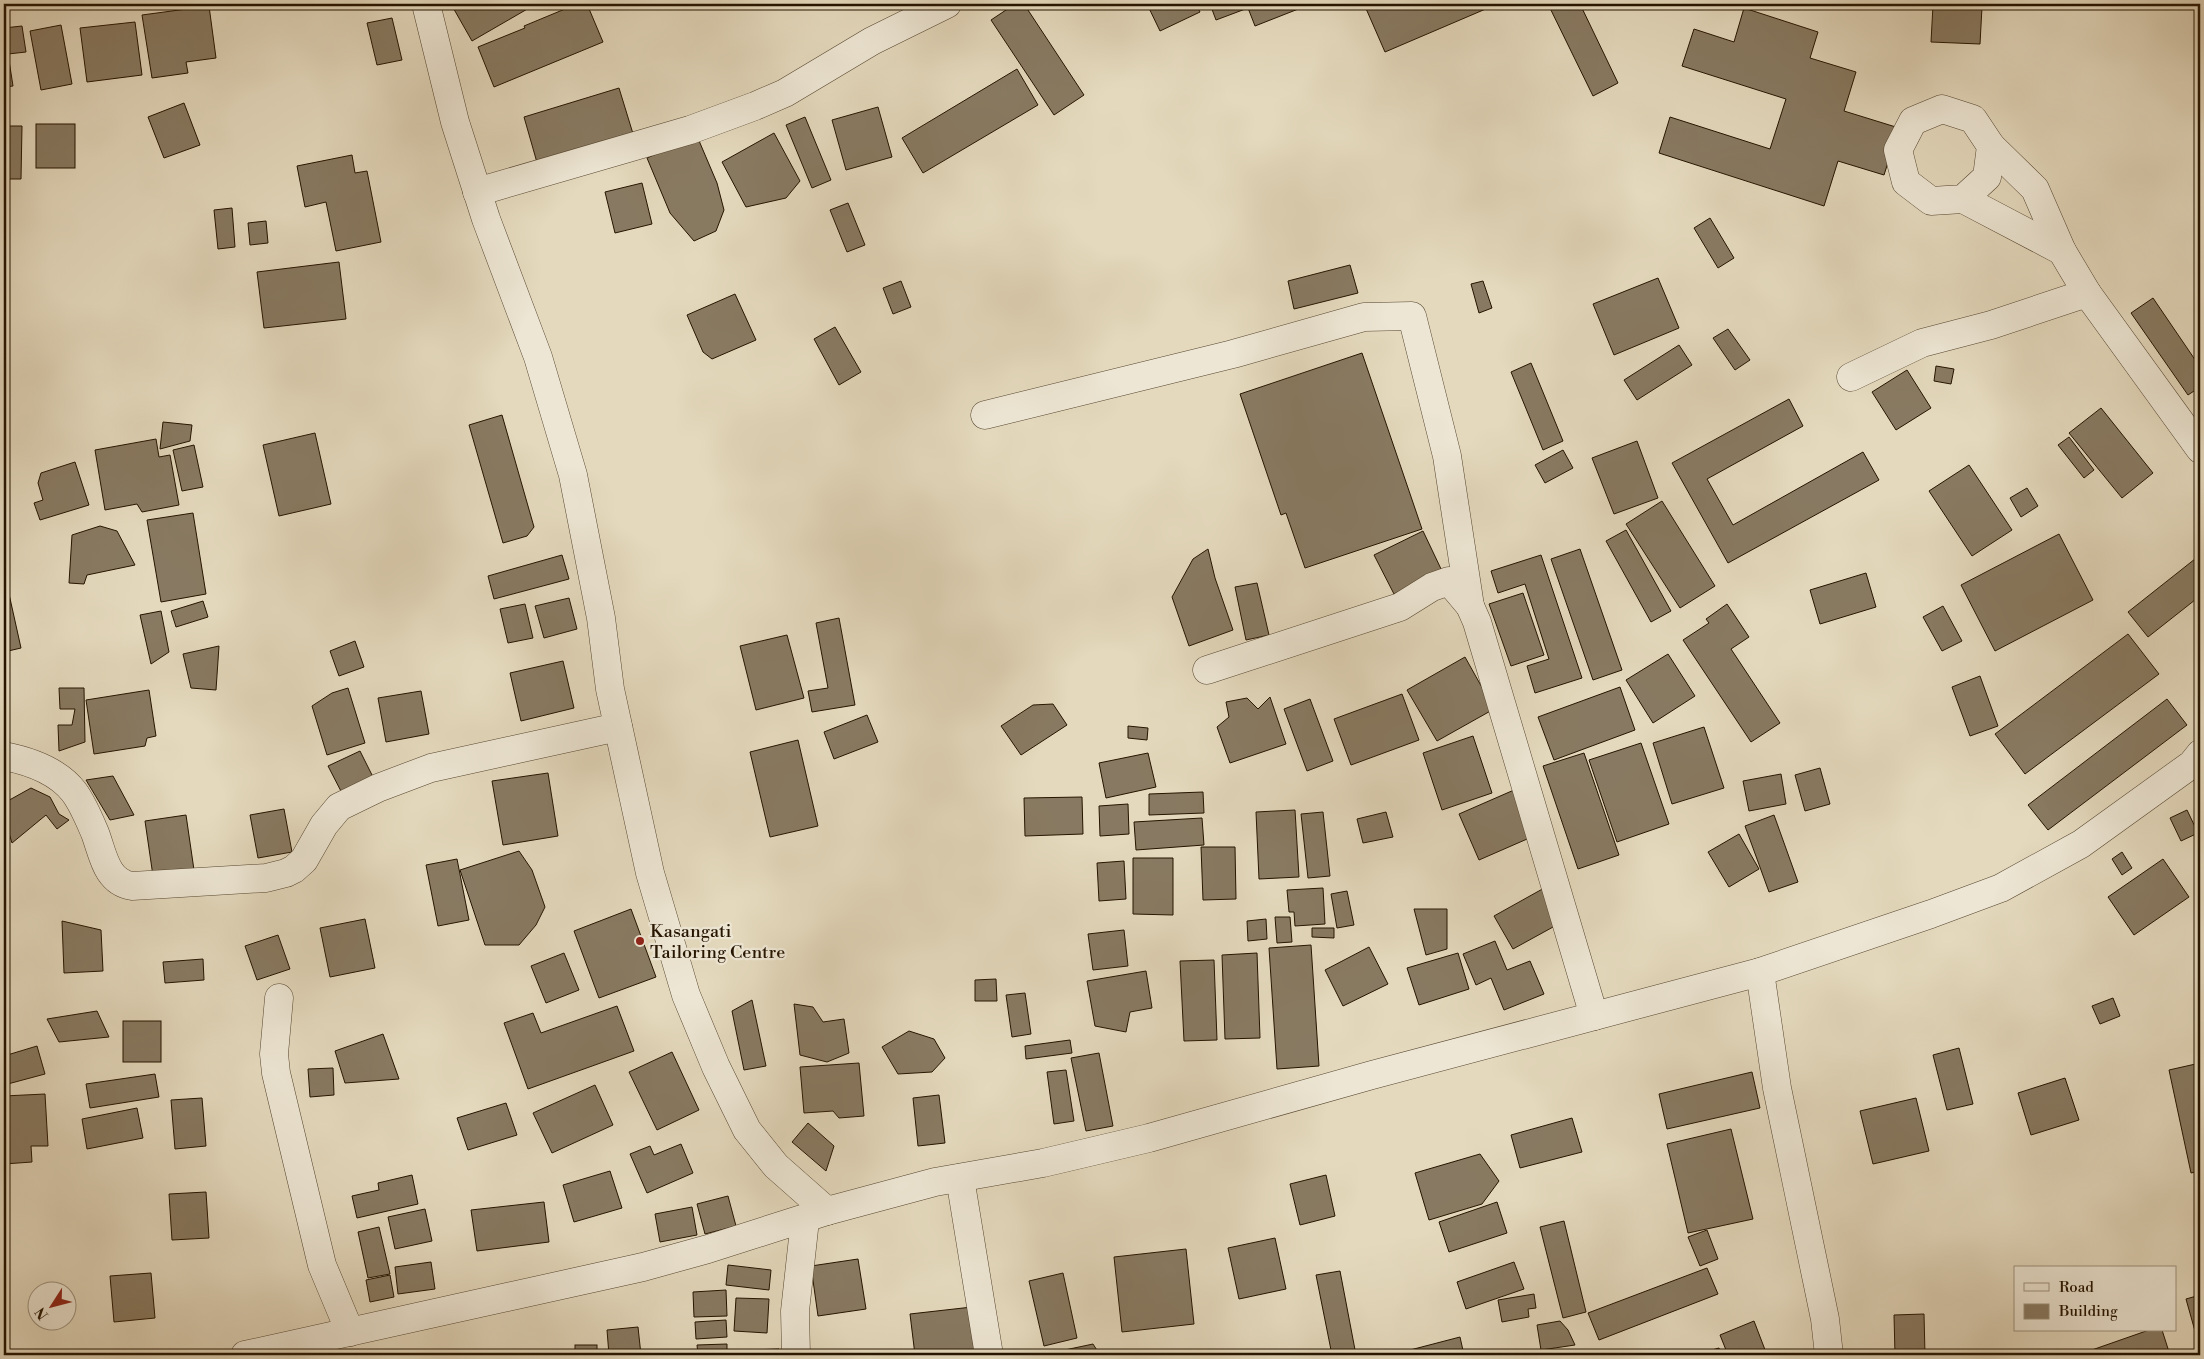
<svg xmlns="http://www.w3.org/2000/svg" width="2204" height="1359" viewBox="0 0 2204 1359" font-family="'Libre Bodoni',serif">
<rect width="100%" height="100%" fill="#e4d9bd"/>
<filter id="stains"><feTurbulence type="fractalNoise" baseFrequency=".004" numOctaves="4"/><feColorMatrix values="0 0 0 0 .2 0 0 0 0 .09 0 0 0 0 .02 0 0 0 .5 -.17"/></filter>
<radialGradient id="worn" r=".72"><stop offset=".6" stop-color="#630" stop-opacity="0"/><stop offset="1" stop-color="#630" stop-opacity=".3"/></radialGradient>
<!-- building -->
<g fill="#887a62" stroke="#251400">
<polygon points="451,4 536,4 472,41"/>
<polygon points="577,4 587,4 603,42 494,87 478,47 525,28 524,26"/>
<polygon points="1015,4 1024,4 1084,95 1054,115 991,20"/>
<polygon points="1147,4 1196,4 1200,12 1160,31"/>
<polygon points="1210,4 1311,4 1255,26 1248,8 1216,20"/>
<polygon points="1364,4 1494,4 1495,5 1385,52"/>
<polygon points="1548,4 1580,4 1618,83 1593,96"/>
<polygon points="1933,5 1982,7 1980,44 1931,42"/>
<polygon points="209,6 216,58 186,62 188,73 152,78 142,15"/>
<polygon points="1744,8 1818,32 1810,58 1856,72 1844,111 1899,128 1884,175 1838,161 1824,206 1659,153 1670,117 1770,149 1786,99 1682,66 1694,29 1734,42"/>
<polygon points="392,18 402,60 377,65 367,23"/>
<polygon points="135,22 142,75 87,82 80,28"/>
<polygon points="61,25 72,84 41,90 30,31"/>
<polygon points="22,26 26,52 8,54 13,86 4,87 4,28"/>
<polygon points="1017,69 1038,105 923,173 902,138"/>
<polygon points="619,88 634,137 538,166 524,117"/>
<polygon points="184,103 200,145 164,158 148,117"/>
<polygon points="878,107 892,157 846,170 832,120"/>
<polygon points="805,117 831,180 812,188 786,125"/>
<rect x="36" y="124" width="39" height="44"/>
<polygon points="4,126 22,126 21,179 4,179"/>
<polygon points="774,133 800,181 786,198 746,207 722,162"/>
<polygon points="697,136 717,183 724,210 716,231 694,241 670,213 647,158"/>
<polygon points="352,155 355,173 367,171 381,242 336,251 326,202 305,207 297,166"/>
<polygon points="642,183 652,224 615,233 605,192"/>
<polygon points="848,203 865,245 847,252 830,210"/>
<polygon points="232,208 235,247 218,249 214,210"/>
<polygon points="1710,218 1734,258 1718,268 1694,228"/>
<polygon points="266,221 268,243 250,245 248,223"/>
<polygon points="339,262 346,319 264,328 257,272"/>
<polygon points="1350,265 1358,293 1294,309 1288,281"/>
<polygon points="1658,278 1679,328 1614,355 1593,304"/>
<polygon points="901,281 911,307 893,314 883,288"/>
<polygon points="1483,281 1492,308 1479,313 1471,284"/>
<polygon points="735,294 756,340 712,359 703,352 687,315"/>
<polygon points="2153,298 2200,367 2200,387 2188,395 2131,313"/>
<polygon points="835,327 861,372 839,385 814,339"/>
<polygon points="1728,329 1750,360 1735,370 1713,338"/>
<polygon points="1679,345 1692,365 1637,400 1624,380"/>
<polygon points="1362,353 1422,529 1305,568 1286,513 1281,515 1240,394"/>
<polygon points="1531,363 1563,441 1543,450 1511,372"/>
<polygon points="1936,366 1954,369 1951,384 1934,381"/>
<polygon points="1907,370 1931,408 1896,430 1872,392"/>
<polygon points="1789,399 1803,426 1707,479 1733,525 1863,452 1879,480 1728,563 1672,463"/>
<polygon points="2101,408 2153,473 2122,498 2069,433"/>
<polygon points="502,415 534,527 527,536 503,543 469,425"/>
<polygon points="163,422 192,425 190,441 160,449"/>
<polygon points="315,433 331,504 279,516 263,445"/>
<polygon points="2069,437 2094,470 2084,478 2058,445"/>
<polygon points="156,439 159,457 170,455 179,505 142,512 137,504 105,510 95,450"/>
<polygon points="1637,441 1658,498 1614,514 1592,458"/>
<polygon points="194,445 203,487 182,491 173,450"/>
<polygon points="1563,450 1573,468 1545,483 1535,465"/>
<polygon points="75,462 89,505 40,520 34,503 43,500 38,483 41,473"/>
<polygon points="1969,465 2012,530 1972,556 1929,491"/>
<polygon points="2027,488 2038,506 2021,517 2010,498"/>
<polygon points="1662,501 1715,586 1680,608 1626,524"/>
<polygon points="193,513 206,594 161,602 147,520"/>
<polygon points="100,526 117,531 135,565 87,575 84,584 69,583 72,535"/>
<polygon points="1626,530 1671,611 1651,622 1606,541"/>
<polygon points="1423,531 1442,571 1394,594 1374,555"/>
<polygon points="2059,534 2093,600 1995,651 1961,585"/>
<polygon points="1208,549 1215,578 1233,630 1189,646 1172,597 1193,559"/>
<polygon points="1580,549 1622,670 1593,680 1551,559"/>
<polygon points="562,555 569,579 494,599 488,576"/>
<polygon points="1541,555 1582,678 1535,693 1527,666 1549,659 1525,584 1498,593 1491,571"/>
<polygon points="2200,555 2200,596 2148,637 2128,612"/>
<polygon points="1866,573 1876,607 1820,624 1810,590"/>
<polygon points="1257,583 1269,635 1246,640 1235,587"/>
<polygon points="7,585 21,648 4,652 4,586"/>
<polygon points="1523,593 1544,655 1511,666 1489,604"/>
<polygon points="569,598 577,629 544,638 535,606"/>
<polygon points="203,601 208,617 176,627 171,611"/>
<polygon points="525,604 533,638 508,643 500,609"/>
<polygon points="1727,604 1749,637 1731,649 1780,723 1751,742 1683,640 1709,623 1706,619"/>
<polygon points="1943,606 1962,641 1942,651 1923,617"/>
<polygon points="161,611 169,652 151,664 140,615"/>
<polygon points="839,618 855,705 812,712 808,691 828,688 816,623"/>
<polygon points="2128,634 2159,674 2025,774 1995,734"/>
<polygon points="787,635 804,698 756,710 740,646"/>
<polygon points="355,641 364,667 339,676 330,651"/>
<polygon points="219,646 216,690 191,688 183,654"/>
<polygon points="1668,654 1695,696 1653,723 1626,680"/>
<polygon points="1465,657 1494,709 1437,741 1407,690"/>
<polygon points="563,661 574,708 521,721 510,673"/>
<polygon points="1980,676 1998,726 1970,736 1952,687"/>
<polygon points="1620,687 1635,730 1554,760 1538,717"/>
<polygon points="59,688 84,688 85,742 59,751 58,725 72,725 75,709 60,709"/>
<polygon points="348,688 365,743 327,755 312,706 332,693"/>
<polygon points="149,690 156,736 147,738 145,746 94,754 86,700"/>
<polygon points="421,691 429,734 386,742 378,698"/>
<polygon points="1402,694 1419,740 1351,765 1334,719"/>
<polygon points="1270,697 1286,744 1230,763 1217,727 1229,717 1226,702 1247,698 1258,709"/>
<polygon points="1310,699 1333,761 1307,771 1284,709"/>
<polygon points="2167,699 2187,725 2048,830 2028,805"/>
<polygon points="1053,704 1067,725 1021,755 1001,726 1033,705"/>
<polygon points="867,715 878,742 834,759 824,732"/>
<polygon points="1128,726 1148,728 1147,740 1128,738"/>
<polygon points="1704,727 1724,788 1672,804 1653,743"/>
<polygon points="1473,736 1492,793 1442,810 1423,753"/>
<polygon points="798,740 818,826 770,837 750,752"/>
<polygon points="1641,743 1669,824 1617,842 1589,760"/>
<polygon points="360,751 375,781 344,797 328,766"/>
<polygon points="1148,753 1156,787 1106,798 1099,763"/>
<polygon points="1584,753 1619,855 1578,869 1543,766"/>
<polygon points="1820,768 1830,804 1805,811 1795,775"/>
<polygon points="548,773 558,836 503,845 492,781"/>
<polygon points="1781,774 1786,804 1749,811 1743,781"/>
<polygon points="113,776 134,815 110,820 86,780"/>
<polygon points="31,788 50,797 59,814 69,820 57,829 46,815 12,843 4,817 4,803"/>
<polygon points="1514,790 1534,836 1479,860 1459,814"/>
<polygon points="1203,792 1204,813 1149,815 1149,794"/>
<polygon points="1082,797 1083,834 1025,836 1024,798"/>
<polygon points="1128,804 1129,834 1100,836 1099,806"/>
<polygon points="284,809 292,852 258,858 250,815"/>
<polygon points="1295,810 1299,877 1259,879 1256,812"/>
<polygon points="2187,810 2198,833 2181,841 2170,818"/>
<polygon points="1323,812 1330,876 1308,878 1301,814"/>
<polygon points="1386,812 1393,837 1363,843 1357,819"/>
<polygon points="186,815 194,870 153,876 145,821"/>
<polygon points="1774,815 1798,882 1769,892 1745,826"/>
<polygon points="1202,818 1204,845 1136,850 1134,822"/>
<polygon points="1739,834 1759,869 1729,887 1708,852"/>
<polygon points="1201,847 1235,847 1236,899 1203,900"/>
<polygon points="519,851 532,870 545,907 536,925 519,945 485,945 460,870"/>
<polygon points="2122,852 2132,868 2122,875 2112,859"/>
<polygon points="1133,858 1173,858 1173,915 1133,914"/>
<polygon points="457,859 469,920 438,926 426,865"/>
<polygon points="2163,859 2189,897 2134,935 2108,897"/>
<polygon points="1124,861 1126,899 1099,901 1097,863"/>
<rect x="4" y="874" width="3" height="26"/>
<polygon points="1546,887 1564,921 1513,949 1494,916"/>
<polygon points="1323,888 1325,924 1295,926 1294,912 1289,912 1287,890"/>
<polygon points="1347,891 1354,925 1337,928 1331,894"/>
<polygon points="631,909 656,977 599,998 574,931"/>
<polygon points="1414,909 1447,909 1447,949 1426,955"/>
<polygon points="1275,917 1290,917 1292,942 1277,943"/>
<polygon points="365,919 375,968 330,977 320,928"/>
<polygon points="1266,919 1267,939 1248,941 1247,921"/>
<polygon points="62,921 101,930 103,971 64,973"/>
<polygon points="1312,928 1334,928 1334,938 1312,937"/>
<polygon points="1124,930 1128,966 1093,970 1088,934"/>
<polygon points="278,935 290,969 257,980 245,946"/>
<polygon points="1495,941 1507,970 1530,961 1544,994 1504,1010 1491,978 1476,985 1463,954"/>
<polygon points="1311,945 1319,1066 1277,1069 1269,948"/>
<polygon points="1369,947 1388,984 1343,1006 1325,970"/>
<polygon points="564,953 579,990 546,1003 531,966"/>
<polygon points="1257,953 1260,1038 1225,1039 1222,955"/>
<polygon points="1458,953 1469,989 1419,1005 1407,968"/>
<polygon points="203,959 204,980 165,983 163,962"/>
<polygon points="1214,960 1217,1040 1184,1041 1180,961"/>
<polygon points="1146,971 1152,1008 1130,1012 1126,1032 1095,1026 1087,981"/>
<polygon points="996,979 997,1001 975,1001 975,980"/>
<polygon points="1025,993 1031,1034 1012,1037 1006,995"/>
<polygon points="2113,998 2120,1016 2100,1024 2092,1006"/>
<polygon points="752,1000 766,1066 744,1070 732,1011"/>
<polygon points="794,1004 813,1007 823,1022 844,1019 849,1053 827,1062 800,1055"/>
<polygon points="617,1006 634,1051 528,1089 504,1023 533,1013 541,1033"/>
<polygon points="97,1011 109,1037 59,1042 47,1019"/>
<rect x="123" y="1021" width="38" height="41"/>
<polygon points="909,1031 934,1039 945,1058 932,1072 898,1074 882,1047"/>
<polygon points="383,1034 399,1079 345,1083 335,1051"/>
<polygon points="1070,1040 1072,1053 1026,1059 1025,1046"/>
<polygon points="37,1046 45,1074 4,1085 4,1056"/>
<polygon points="1959,1048 1973,1104 1947,1110 1933,1055"/>
<polygon points="672,1052 699,1110 657,1130 629,1072"/>
<polygon points="1099,1053 1113,1126 1086,1131 1071,1058"/>
<polygon points="859,1063 864,1116 839,1118 833,1111 804,1113 800,1067"/>
<polygon points="2200,1063 2200,1171 2191,1173 2169,1070"/>
<polygon points="333,1068 334,1095 310,1097 308,1069"/>
<polygon points="1066,1070 1074,1121 1054,1124 1047,1072"/>
<polygon points="1752,1072 1760,1108 1667,1129 1659,1094"/>
<polygon points="155,1074 159,1097 90,1108 86,1084"/>
<polygon points="2065,1078 2079,1120 2031,1135 2018,1093"/>
<polygon points="595,1085 613,1125 552,1153 533,1113"/>
<polygon points="45,1094 48,1146 31,1146 32,1162 4,1164 4,1096"/>
<polygon points="939,1095 945,1143 918,1146 913,1098"/>
<polygon points="202,1098 206,1146 175,1149 171,1100"/>
<polygon points="1916,1098 1929,1151 1873,1164 1860,1111"/>
<polygon points="506,1103 517,1135 468,1150 457,1118"/>
<polygon points="137,1108 143,1138 87,1149 82,1119"/>
<polygon points="1572,1118 1582,1152 1520,1168 1511,1135"/>
<polygon points="808,1123 834,1146 826,1171 792,1142"/>
<polygon points="1731,1129 1753,1219 1688,1233 1667,1144"/>
<polygon points="681,1144 693,1173 647,1193 630,1154 650,1146 654,1155"/>
<polygon points="1480,1154 1499,1181 1482,1204 1429,1220 1415,1173"/>
<polygon points="610,1171 622,1208 574,1222 563,1185"/>
<polygon points="412,1175 418,1204 357,1218 352,1196 379,1190 378,1183"/>
<polygon points="1326,1175 1335,1216 1300,1225 1290,1184"/>
<polygon points="206,1192 209,1238 172,1240 169,1194"/>
<polygon points="728,1196 736,1226 705,1234 697,1204"/>
<polygon points="544,1202 549,1242 477,1251 471,1210"/>
<polygon points="1497,1202 1507,1233 1449,1252 1439,1222"/>
<polygon points="692,1207 697,1235 660,1242 655,1214"/>
<polygon points="425,1209 432,1241 395,1249 388,1217"/>
<polygon points="1564,1221 1586,1312 1563,1318 1540,1227"/>
<polygon points="379,1227 390,1274 368,1278 358,1232"/>
<polygon points="1707,1230 1718,1259 1700,1266 1688,1237"/>
<polygon points="1275,1238 1286,1289 1239,1299 1228,1248"/>
<polygon points="1186,1249 1194,1324 1122,1332 1114,1257"/>
<polygon points="858,1259 866,1309 818,1316 811,1266"/>
<polygon points="431,1262 435,1289 398,1294 395,1267"/>
<polygon points="1514,1262 1524,1289 1466,1309 1457,1282"/>
<polygon points="728,1265 771,1270 769,1290 726,1285"/>
<polygon points="1707,1268 1718,1294 1599,1340 1588,1313"/>
<polygon points="1340,1271 1356,1355 1332,1355 1316,1275"/>
<polygon points="151,1273 155,1318 114,1322 110,1276"/>
<polygon points="1063,1273 1077,1338 1044,1346 1029,1281"/>
<polygon points="390,1275 394,1297 370,1302 366,1280"/>
<polygon points="726,1290 727,1316 694,1317 693,1292"/>
<polygon points="1534,1294 1536,1308 1528,1309 1529,1317 1502,1322 1498,1300"/>
<polygon points="2200,1295 2200,1349 2186,1299"/>
<polygon points="736,1298 769,1299 767,1333 734,1331"/>
<polygon points="972,1307 978,1355 915,1355 910,1314"/>
<polygon points="1924,1314 1925,1355 1895,1355 1894,1315"/>
<polygon points="726,1320 727,1337 696,1339 695,1322"/>
<polygon points="1560,1321 1568,1330 1575,1345 1541,1350 1537,1325"/>
<polygon points="1754,1321 1767,1355 1728,1355 1720,1335"/>
<polygon points="638,1327 641,1355 609,1355 607,1330"/>
<polygon points="2149,1330 2162,1330 2170,1355 2090,1355 2089,1351"/>
<polygon points="1460,1337 1464,1355 1391,1355"/>
<polygon points="727,1344 727,1355 698,1355 697,1345"/>
<polygon points="1093,1344 1100,1355 1046,1355 1046,1354"/>
<rect x="575" y="1345" width="22" height="10"/>
<polygon points="1719,1348 1721,1355 1701,1355 1701,1353"/>
<polygon points="779,1349 779,1355 750,1355 750,1350"/>
<polygon points="1282,1351 1286,1355 1267,1355"/>
<polygon points="1563,1351 1564,1355 1546,1355"/>
</g>
<g fill="none" stroke-linecap="round" stroke-linejoin="round">
<defs>
<g id="minor">
<polyline points="426,4 455,122 486,219 538,357 573,475 601,618 610,689 650,873 686,995 716,1067 747,1130 776,1166 827,1211"/>
<polygon points="1942,109 1973,119 1991,146 1987,177 1963,199 1931,201 1906,182 1898,150 1913,121"/>
<polyline points="1991,146 2035,189 2062,251 2087,293"/>
<polyline points="477,192 690,130 755,106 785,93 872,41 947,4"/>
<polyline points="1963,199 2062,251"/>
<polyline points="1851,377 1922,343 1991,325 2087,293 2200,449"/>
<polyline points="985,415 1233,354 1364,317 1412,316 1447,456 1470,606"/>
<polyline points="1207,670 1400,607 1432,587 1449,581 1470,606 1477,622 1594,1016"/>
<path d="M4 756C29 761 58 771 74 792 83 804 89 819 95 833 103 854 106 882 132 886L266 878 286 873 294 869 304 860 324 825 339 807 378 788 431 768 618 727"/>
<polyline points="1760,972 1777,1088 1825,1319 1829,1355"/>
<polyline points="279,998 274,1054 276,1073 322,1265 350,1332"/>
<polyline points="960,1178 989,1355"/>
<polyline points="245,1355 643,1267 708,1249 827,1211 935,1182 1043,1163 1149,1138 1372,1075 1760,972 1931,914 2001,888 2081,844 2192,764 2200,754"/>
<polyline points="796,1355 795,1311 805,1220"/>
</g>
</defs>
<!-- minor casing -->
<use href="#minor" stroke="#55452f" stroke-width="29"/>
<!-- minor -->
<use href="#minor" stroke="#ede6d4" stroke-width="28"/>
</g>
<!-- markers -->
<circle fill="#8f2418" stroke="#ede6d4" stroke-width="2" cx="640" cy="941" r="5"/>
<g text-anchor="middle" stroke-width="4.5" stroke-linejoin="round" paint-order="stroke">
<!-- poi labels -->
<g font-size="18" fill="#251400" stroke="#ede6d4" text-anchor="start">
<text x="650" y="937">Kasangati<tspan x="650" dy="21">Tailoring Centre</tspan></text>
</g>
</g>
<!-- margin -->
<rect width="2204" height="1359" fill="none" stroke="#e4d9bd" stroke-width="20"/>
<rect x="5" y="5" width="2194" height="1349" fill="none" stroke="#251400" stroke-width="2.5"/>
<rect x="10" y="10" width="2184" height="1339" fill="none" stroke="#251400"/>
<!-- legend -->
<rect x="2014" y="1266" width="162" height="65" fill="#ede6d4" stroke="#9d927f"/>
<rect x="2024" y="1283" width="25" height="8" fill="#ede6d4" stroke="#9d927f"/>
<text x="2059" y="1292" font-size="15" fill="#251400">Road</text>
<rect x="2024" y="1304" width="25" height="15" fill="#887a62" stroke="#9d927f"/>
<text x="2059" y="1316" font-size="15" fill="#251400">Building</text>
<!-- north arrow -->
<g transform="translate(52 1306) rotate(234)"><circle r="24" fill="#ede6d4" stroke="#9d927f"/>
<path d="M0-4L9 19L0 12L-9 19Z" fill="#8f2418"/>
<text y="-8" font-size="14" font-weight="bold" text-anchor="middle" fill="#251400">N</text>
</g>
<rect width="100%" height="100%" filter="url(#stains)"/>
<rect width="100%" height="100%" fill="url(#worn)"/>
</svg>
